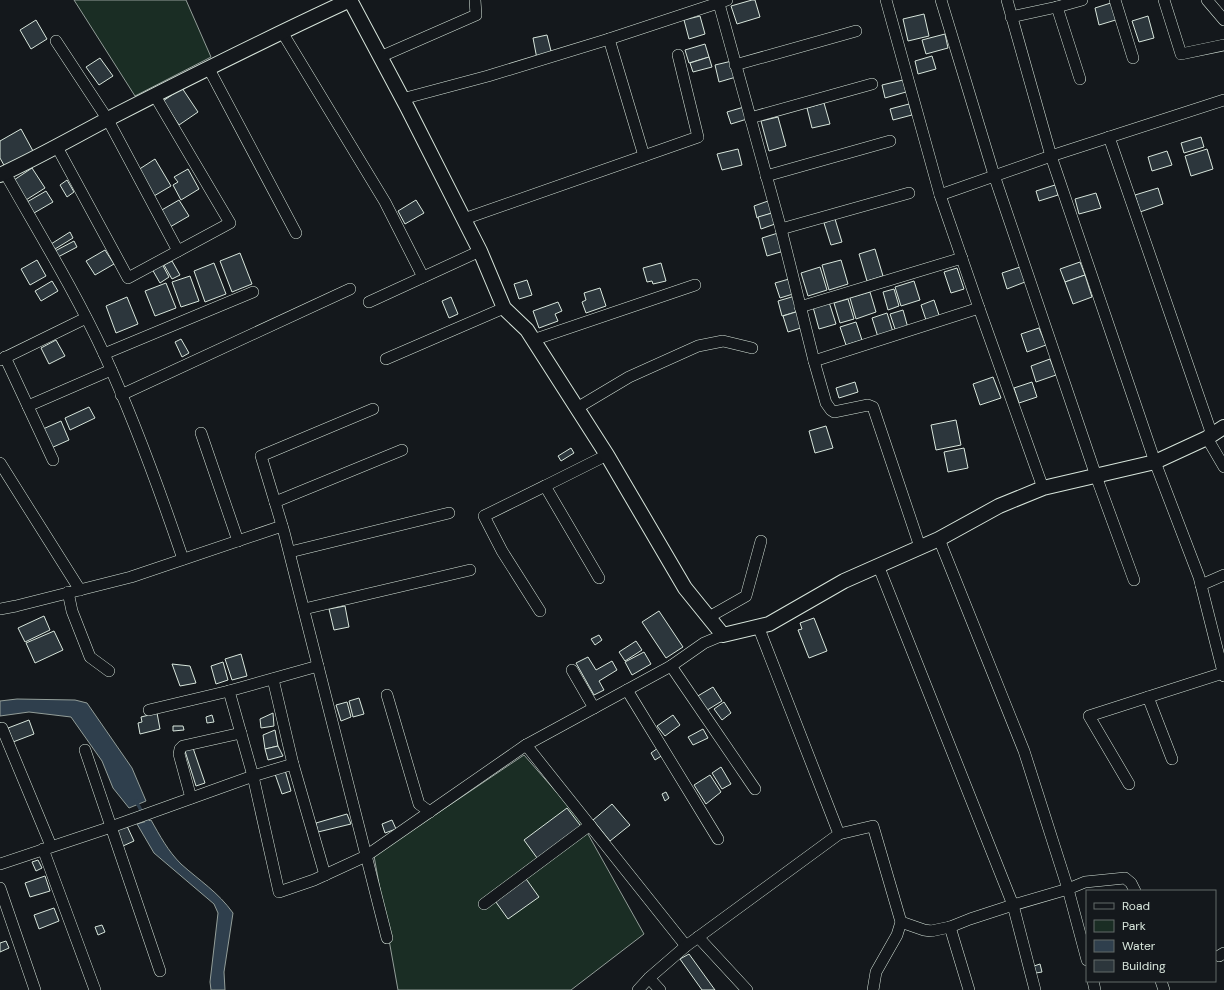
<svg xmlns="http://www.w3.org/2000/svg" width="1224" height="990" viewBox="0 0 1224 990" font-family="'DM Sans',sans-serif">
<rect width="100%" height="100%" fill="#14181c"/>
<!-- green -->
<g fill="#1a2d24" stroke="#939e99">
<polygon points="74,0 186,0 211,57 135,96"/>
<polygon points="524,755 579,818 644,934 571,990 398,990 374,856"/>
</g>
<!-- water -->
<g fill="#2f3f4d" stroke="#939e99">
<polygon points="17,699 75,700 87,703 132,768 146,801 129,808 113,788 102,761 71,717 29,712 0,716 0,701"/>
<path d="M151 820C160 836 168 851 181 864 200 881 218 892 233 913L224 972 225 990H211L210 982 218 913 214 904 154 853 137 824Z"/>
</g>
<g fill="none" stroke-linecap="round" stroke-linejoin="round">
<!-- stream -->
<polyline stroke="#2f3f4d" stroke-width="3.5" points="136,801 149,825"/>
</g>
<!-- building -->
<g fill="#2c363c" stroke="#d8e6dc">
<polygon points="752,0 755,0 760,17 737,24 731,6"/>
<polygon points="1114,2 1119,19 1099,25 1095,8"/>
<polygon points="924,14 929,36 908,41 903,19"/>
<polygon points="700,16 705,34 689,39 684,20"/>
<polygon points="1148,16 1154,38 1139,42 1132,21"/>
<polygon points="36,20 47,39 31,49 20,30"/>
<polygon points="945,34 948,48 926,54 922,40"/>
<polygon points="547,35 552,55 537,59 533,38"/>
<polygon points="705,44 709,57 689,63 685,50"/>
<polygon points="932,56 936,69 918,74 915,61"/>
<polygon points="709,57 712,67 693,72 690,63"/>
<polygon points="100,58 113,76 99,85 86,67"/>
<polygon points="732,61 736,77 719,82 715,65"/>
<polygon points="903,80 906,92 885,98 882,85"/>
<polygon points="182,88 198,112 179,125 163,101"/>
<polygon points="824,103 830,124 812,128 807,108"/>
<polygon points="909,104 912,115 893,120 890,109"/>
<polygon points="744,107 747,119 731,124 727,112"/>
<polygon points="778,117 786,146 769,151 761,121"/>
<polygon points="21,129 33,151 5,167 0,158 0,141"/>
<polygon points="1201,137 1204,147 1184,153 1181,143"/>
<polygon points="738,149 742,165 722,170 717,154"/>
<polygon points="1207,149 1213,169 1191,176 1185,156"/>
<polygon points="1167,151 1172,165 1152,171 1148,157"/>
<polygon points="155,159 171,186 154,196 138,170"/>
<polygon points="32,168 45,188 26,200 14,180"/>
<polygon points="188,169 199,189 181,200 173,185 178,182 174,177"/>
<polygon points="67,180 74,192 67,197 60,185"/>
<polygon points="1055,185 1058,195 1039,201 1036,191"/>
<polygon points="1158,188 1163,204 1140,212 1135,195"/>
<polygon points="46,191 53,202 34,213 27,202"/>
<polygon points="1096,193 1101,208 1079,214 1075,199"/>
<polygon points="179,200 189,216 170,227 160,211"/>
<polygon points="416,200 424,213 405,224 398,211"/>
<polygon points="768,201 772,213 757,218 754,206"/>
<polygon points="772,213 775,224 761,229 758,217"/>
<polygon points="835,219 842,242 831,245 824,223"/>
<polygon points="70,232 73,238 55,249 51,244"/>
<polygon points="778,233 784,251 767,256 762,238"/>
<polygon points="74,241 77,247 58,257 55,251"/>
<polygon points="875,249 883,276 867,281 859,254"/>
<polygon points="105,250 114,264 95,275 86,261"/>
<polygon points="240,253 252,284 232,292 220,261"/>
<polygon points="37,260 46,276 30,285 21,269"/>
<polygon points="841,260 848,284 829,290 822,265"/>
<polygon points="172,261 180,275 172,279 164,265"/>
<polygon points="1080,262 1085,275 1065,282 1060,269"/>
<polygon points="214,263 226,294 205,302 194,271"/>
<polygon points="661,263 666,281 653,284 652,281 647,282 643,268"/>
<polygon points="162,264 169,277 160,283 152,269"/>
<polygon points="820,267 827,290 808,296 801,273"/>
<polygon points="1020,267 1025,282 1007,289 1002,273"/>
<polygon points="957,268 964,289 951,293 944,272"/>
<polygon points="1085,275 1092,297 1073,304 1065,282"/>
<polygon points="190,276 199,301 181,307 172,282"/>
<polygon points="789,279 793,294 780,298 775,283"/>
<polygon points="527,280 532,295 519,299 514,284"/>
<polygon points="52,281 58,291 41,301 35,291"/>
<polygon points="914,281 920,300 901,306 895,287"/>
<polygon points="166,283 176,308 155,316 145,291"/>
<polygon points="600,288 606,306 586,313 582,302 586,300 584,293"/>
<polygon points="894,289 899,306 888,310 883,292"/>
<polygon points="870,292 876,312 856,319 850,298"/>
<polygon points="795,296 799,311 782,316 778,301"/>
<polygon points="127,297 138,324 116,333 106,306"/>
<polygon points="451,297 458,314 449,318 442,301"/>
<polygon points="848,299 854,319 840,323 834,303"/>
<polygon points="934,300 940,318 927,323 921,305"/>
<polygon points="558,302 562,311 555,314 558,321 539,328 533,311"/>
<polygon points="829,302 836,324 819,329 813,307"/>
<polygon points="903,310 908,328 896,332 890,314"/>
<polygon points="799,311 804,327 788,332 783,316"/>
<polygon points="887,313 893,332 878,337 872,318"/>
<polygon points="856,322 862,340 846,345 840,327"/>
<polygon points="1039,328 1046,345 1027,352 1021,334"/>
<polygon points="181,339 189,353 182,357 175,342"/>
<polygon points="56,340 65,356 49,364 41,348"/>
<polygon points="1050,359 1056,375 1036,382 1031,366"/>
<polygon points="993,377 1001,398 980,405 973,384"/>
<polygon points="855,382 858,392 839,398 836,388"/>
<polygon points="1032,382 1037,397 1019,403 1014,388"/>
<polygon points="89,407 95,418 70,430 65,418"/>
<polygon points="956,420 961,445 936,450 931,425"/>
<polygon points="61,421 69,440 51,448 43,429"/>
<polygon points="826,426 833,448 815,453 809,431"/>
<polygon points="571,448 574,453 561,461 558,456"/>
<polygon points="964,448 968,468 948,472 944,452"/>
<polygon points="345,606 349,627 334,630 329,609"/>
<polygon points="659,611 683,647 666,658 642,622"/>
<polygon points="44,616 50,630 25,642 18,628"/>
<polygon points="814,618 827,651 809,658 798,630 802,629 800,623"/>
<polygon points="54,631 63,650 35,663 26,643"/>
<polygon points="599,635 602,640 595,645 591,639"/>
<polygon points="636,641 642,650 625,661 619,652"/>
<polygon points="644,652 651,664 632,675 625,662"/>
<polygon points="241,654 247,676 232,680 225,659"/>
<polygon points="588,657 596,670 612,661 617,670 599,681 604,690 594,695 576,663"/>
<polygon points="223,662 228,680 216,684 211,666"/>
<polygon points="172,664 190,666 196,683 180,686"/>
<polygon points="713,687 722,701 704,712 696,697"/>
<polygon points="359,698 364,714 353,717 349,701"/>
<polygon points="347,702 351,717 341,721 336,705"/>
<polygon points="724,702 731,713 722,720 714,709"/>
<polygon points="157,713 160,729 140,734 138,723 142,722 141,717"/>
<polygon points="273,713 274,726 261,728 260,719"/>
<polygon points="212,715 214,722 207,723 206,717"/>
<polygon points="673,715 680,725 665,736 657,726"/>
<polygon points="29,720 34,734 13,742 8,728"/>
<polygon points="173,726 183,726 184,730 173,731"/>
<polygon points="703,729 708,738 693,745 688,737"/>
<polygon points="275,730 278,746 265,749 263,735"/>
<polygon points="278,746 283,756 268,760 265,749"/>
<polygon points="193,748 205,783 196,786 185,751"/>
<polygon points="658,748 663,755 655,760 651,753"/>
<polygon points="721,767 731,784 722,789 712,773"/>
<polygon points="285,770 291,791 282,794 275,774"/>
<polygon points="710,775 721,792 706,804 694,785"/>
<polygon points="666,792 669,798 665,801 662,794"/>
<polygon points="612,804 630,825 610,841 593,820"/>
<polygon points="567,808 583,829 540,862 524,840"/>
<polygon points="347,814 351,824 318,832 316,823"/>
<polygon points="392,820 396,829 385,833 382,824"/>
<polygon points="127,826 134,841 123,846 116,831"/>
<polygon points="38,860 42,868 36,871 32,862"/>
<polygon points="45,876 50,891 30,897 25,883"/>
<polygon points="524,876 539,897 508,919 493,898"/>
<polygon points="54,908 59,921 39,929 34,915"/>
<polygon points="102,925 105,932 98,935 95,927"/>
<polygon points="6,941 9,948 0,952 0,943"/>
<polygon points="689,954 715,990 702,990 680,959"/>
<polygon points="1040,964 1042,972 1036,973 1034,966"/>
</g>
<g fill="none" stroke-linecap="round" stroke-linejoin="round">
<defs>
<g id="minor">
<polyline points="718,0 781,229 814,361 826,403 831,410 834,412 868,405 873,407 920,547"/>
<polyline points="941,0 994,175 1096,476 1134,580"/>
<polyline points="1007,0 1051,156 1155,462 1199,577 1224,676"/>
<polyline points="1115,0 1133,58"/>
<polyline points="1164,0 1181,54 1224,45"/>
<polyline points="1207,0 1224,20"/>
<polyline points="1057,7 1080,79"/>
<polyline points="1011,17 1057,7 1082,0"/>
<polyline points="282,32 385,202 423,277"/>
<polyline points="609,39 644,156"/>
<polyline points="56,41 108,120 178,251"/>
<polyline points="380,57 476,15 475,0"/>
<polyline points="735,65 856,31"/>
<polyline points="209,69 296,233"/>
<polyline points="402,99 488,76 609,39 727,0"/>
<polyline points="750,118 872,84"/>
<polyline points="1109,137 1212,435"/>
<polyline points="57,147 128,278 230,223 155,96"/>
<path d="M5 173C39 233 76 293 105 356 135 422 160 491 183 559"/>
<polyline points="766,176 890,141"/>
<polyline points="940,195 1051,156 1224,100"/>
<polyline points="464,219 698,137 678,55"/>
<polyline points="781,229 909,193"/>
<polyline points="369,302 480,251"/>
<polyline points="800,307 962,258"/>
<polyline points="979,308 1043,488"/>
<polyline points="533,340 695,285"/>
<polyline points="104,354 253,292"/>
<polyline points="5,357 53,460"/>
<polyline points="386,359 504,308"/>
<polyline points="0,360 86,318"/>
<polyline points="814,361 979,308 940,195 886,0"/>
<polyline points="121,395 350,289"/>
<polyline points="28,406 111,370"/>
<polyline points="577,408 629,377 698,346 723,341 752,348"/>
<polyline points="201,433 238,541"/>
<polyline points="1207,438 1224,467"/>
<polyline points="0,463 80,590"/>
<polyline points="275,502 261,456 373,409"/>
<polyline points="290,552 449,513"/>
<polyline points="878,565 1013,905 1068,889 1024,751 939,539"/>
<polyline points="599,578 545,486 607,455"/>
<polyline points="1201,585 1224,575"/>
<polyline points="68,592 72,611 90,657 109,671"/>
<polyline points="0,609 16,606 131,577 282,526"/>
<polyline points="304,609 470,570"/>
<polyline points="540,611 502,551 484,516 545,486"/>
<polyline points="709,617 746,596 761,541"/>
<polyline points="318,666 229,691 253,776 279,892 314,880 366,856 526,745 671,666 704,643 723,635"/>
<polyline points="671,666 755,789"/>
<polyline points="572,670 594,708"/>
<polyline points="273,679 293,764 325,875"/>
<polyline points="627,690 718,839"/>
<polyline points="387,695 419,804 430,812"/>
<polyline points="1148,697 1172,759"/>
<polyline points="149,710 229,691"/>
<polyline points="2,728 51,846"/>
<polyline points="526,745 686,946"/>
<polyline points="85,750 160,971"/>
<polyline points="1129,784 1089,716 1223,673"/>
<polyline points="191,798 179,754 180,749 183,746 241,733"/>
<polyline points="839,834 873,826 901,922 897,935 876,972 873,990"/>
<polyline points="43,849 95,990"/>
<polyline points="0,864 111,827 253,776 293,764"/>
<polyline points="0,888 35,990"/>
<polyline points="484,904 590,825"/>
<polyline points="901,922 924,930 931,931 950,927 970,919 1013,905 1035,990"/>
<polyline points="950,927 969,990"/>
<polyline points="698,937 747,990"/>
<polyline points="387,938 284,532 275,502 402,450"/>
<polyline points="1219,956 1224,953"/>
<polyline points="1087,960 1068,889 1085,882 1125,878 1131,883 1135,891"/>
<polyline points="649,978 660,990"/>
<polyline points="1093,981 1095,990"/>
<polyline points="1161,981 1164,990"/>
<polyline points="638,990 649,978 686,946 839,834 758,626"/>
</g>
<path id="tertiary" d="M0 175C37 158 72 138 108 119 188 78 268 38 350 0L407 107 480 251 504 308 527 330 607 455 685 588 723 635 769 624 844 581 939 539 999 506 1043 488 1155 462 1207 438 1224 427"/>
</defs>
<!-- minor casing -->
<use href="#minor" stroke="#d8e6dc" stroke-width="12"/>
<!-- tertiary casing -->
<use href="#tertiary" stroke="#d8e6dc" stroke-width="16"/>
<!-- minor -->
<use href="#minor" stroke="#14181c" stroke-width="11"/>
<!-- tertiary -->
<use href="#tertiary" stroke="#14181c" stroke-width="14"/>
</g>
<!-- legend -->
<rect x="1086" y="890" width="130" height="92" fill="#14181c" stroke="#626a69"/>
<rect x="1094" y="903" width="20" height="6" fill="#14181c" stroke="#626a69"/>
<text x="1122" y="910" font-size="12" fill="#d8e6dc">Road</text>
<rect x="1094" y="920" width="20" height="12" fill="#1a2d24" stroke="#626a69"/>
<text x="1122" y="930" font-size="12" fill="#d8e6dc">Park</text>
<rect x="1094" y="940" width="20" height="12" fill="#2f3f4d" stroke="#626a69"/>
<text x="1122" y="950" font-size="12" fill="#d8e6dc">Water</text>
<rect x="1094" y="960" width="20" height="12" fill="#2c363c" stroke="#626a69"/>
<text x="1122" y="970" font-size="12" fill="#d8e6dc">Building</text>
</svg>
